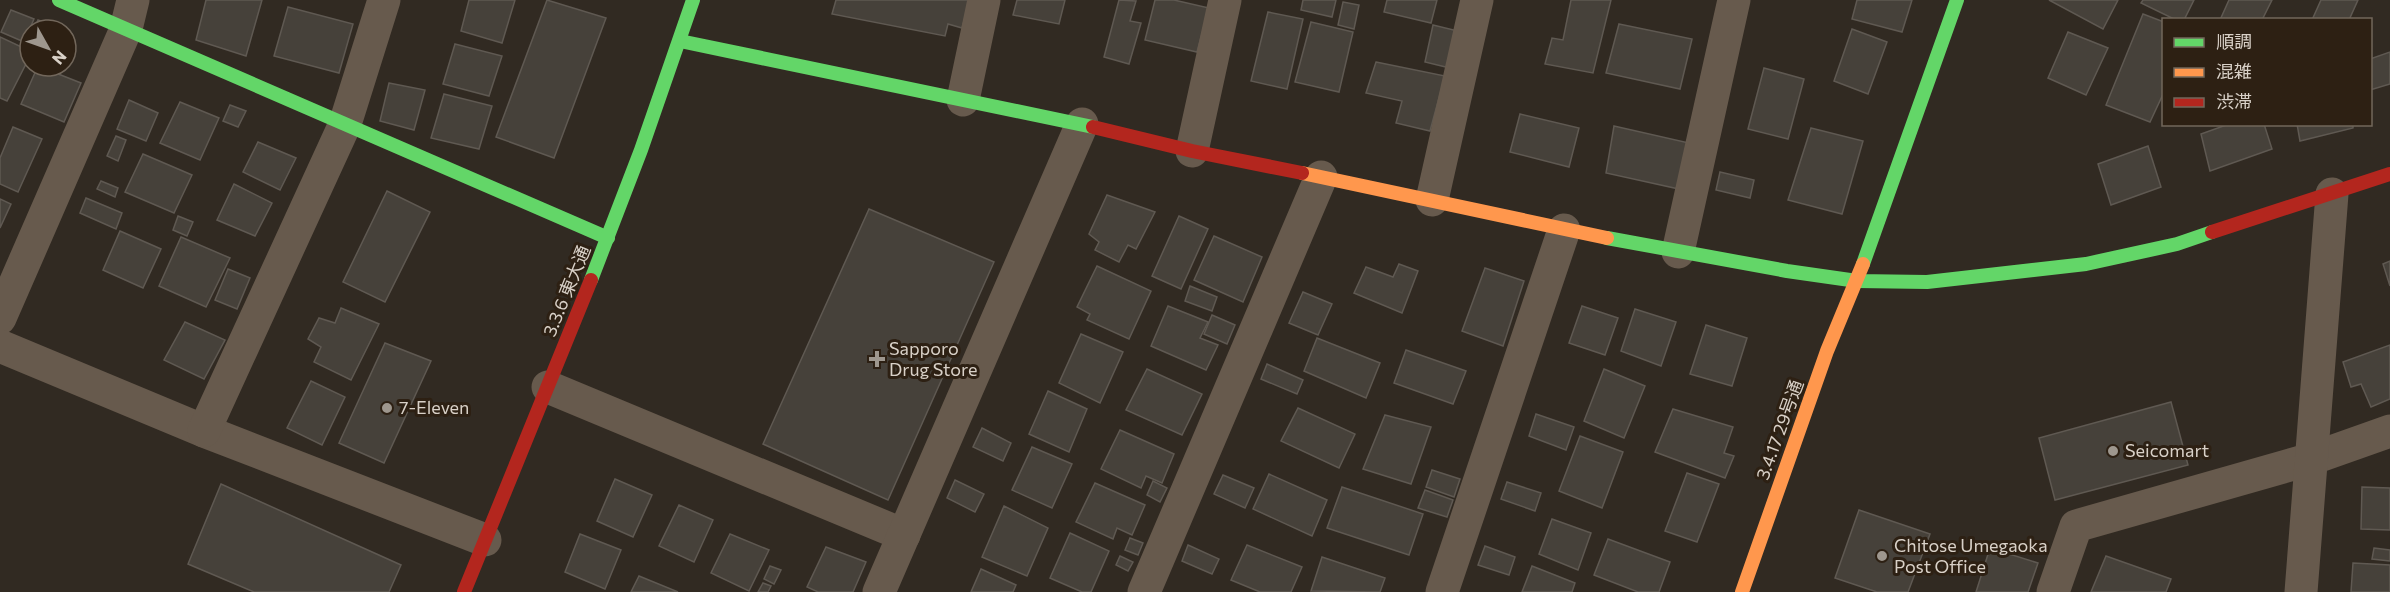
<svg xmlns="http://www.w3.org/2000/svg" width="2390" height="592" viewBox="0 0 2390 592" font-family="Commissioner,'Noto Sans JP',sans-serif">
<rect width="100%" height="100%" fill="#312a22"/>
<!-- building -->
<g fill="#46413a" stroke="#5f5952" stroke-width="1.5">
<polygon points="206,0 262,0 246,56 196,40"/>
<polygon points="469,0 515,0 502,43 461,31"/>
<polygon points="547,0 606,18 554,158 496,137"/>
<polygon points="836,0 970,0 962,28 948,24 945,36 832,14"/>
<polygon points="1017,0 1065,0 1059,24 1013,15"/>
<polygon points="1119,0 1136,1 1130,21 1141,23 1129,64 1104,57"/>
<polygon points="1155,0 1174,0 1209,8 1197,52 1145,40"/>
<polygon points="1303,0 1336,0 1332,17 1301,10"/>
<polygon points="1387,0 1437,0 1431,23 1384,12"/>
<polygon points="1571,0 1611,0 1593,73 1545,64 1552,38 1563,40"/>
<polygon points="1857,0 1912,0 1902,32 1852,19"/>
<polygon points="2049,0 2118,0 2103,29"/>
<polygon points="2143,0 2194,0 2184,20 2176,20 2141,3"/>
<polygon points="2229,0 2272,0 2262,20 2220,20"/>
<polygon points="2321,0 2358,0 2349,20 2312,20"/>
<polygon points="1343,2 1359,5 1354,29 1338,25"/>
<polygon points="288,7 353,24 339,73 274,56"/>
<polygon points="11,10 34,19 24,42 1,32"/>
<polygon points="1268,12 1303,19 1287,89 1251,81"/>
<polygon points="2143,14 2164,22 2164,92 2150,122 2106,105"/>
<polygon points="38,20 63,30 34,30"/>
<polygon points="1311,22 1353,32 1339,92 1295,82"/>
<polygon points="1619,24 1692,39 1680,89 1606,73"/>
<polygon points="1433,25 1462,32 1454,69 1425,62"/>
<polygon points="1852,29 1887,42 1868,94 1834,81"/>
<polygon points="66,31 72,34 66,48"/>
<polygon points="2068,32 2108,48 2086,95 2048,78"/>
<polygon points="0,37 30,51 30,56 7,101 0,98"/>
<polygon points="455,44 502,56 489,96 443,84"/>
<polygon points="2390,52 2390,84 2370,90 2370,59"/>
<polygon points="1376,62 1445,76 1430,131 1396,123 1402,101 1366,93"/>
<polygon points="38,66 81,83 64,122 21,104"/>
<polygon points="1764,68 1804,79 1788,139 1748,129"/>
<polygon points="389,83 425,90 414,130 380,121"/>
<polygon points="444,94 492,106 479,149 431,138"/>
<polygon points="129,100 158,113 146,141 117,129"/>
<polygon points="180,102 219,118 200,160 160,143"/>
<polygon points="230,105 246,111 238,127 223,121"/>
<polygon points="1520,114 1579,128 1569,167 1510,152"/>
<polygon points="2229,124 2264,124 2272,149 2210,171 2201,134"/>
<polygon points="2297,124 2353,124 2353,128 2300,141"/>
<polygon points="1614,126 1689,143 1679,189 1606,173"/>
<polygon points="13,127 42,139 18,192 0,184 0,158"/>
<polygon points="1811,128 1863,141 1842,214 1788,200"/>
<polygon points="116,136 126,140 118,161 107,156"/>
<polygon points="258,142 296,158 280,190 243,172"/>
<polygon points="2148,146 2161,187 2111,205 2098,164"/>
<polygon points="143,154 192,175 174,213 125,192"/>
<polygon points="1720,172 1754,180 1750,198 1716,190"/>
<polygon points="101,181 118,188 115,197 97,189"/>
<polygon points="234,184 272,203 255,236 217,220"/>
<polygon points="387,191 430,212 385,302 343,282"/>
<polygon points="1107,195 1155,212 1136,249 1128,245 1119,262 1095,250 1099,242 1089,234"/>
<polygon points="86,198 122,213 116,229 80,213"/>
<polygon points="0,199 11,204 0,228"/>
<polygon points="869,209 994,262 888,500 763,444"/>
<polygon points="178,216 193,222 187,236 173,230"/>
<polygon points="1179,216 1208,229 1181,289 1152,276"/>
<polygon points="120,231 161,249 143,288 103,270"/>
<polygon points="1214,236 1262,257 1243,302 1194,280"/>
<polygon points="181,237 230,258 206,307 159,286"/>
<polygon points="2390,261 2390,286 2383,264"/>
<polygon points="1399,264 1418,271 1402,313 1354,293 1366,267 1393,277"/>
<polygon points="1097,266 1151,291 1129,339 1087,320 1090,314 1077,307"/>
<polygon points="1485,268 1524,281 1503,346 1462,331"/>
<polygon points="228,269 250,278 237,309 215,300"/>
<polygon points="1190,286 1217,297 1212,311 1185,301"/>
<polygon points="1303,292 1332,304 1318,335 1289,323"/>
<polygon points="1168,306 1208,322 1200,338 1218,345 1206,370 1151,346"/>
<polygon points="1582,306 1618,318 1605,355 1569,343"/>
<polygon points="341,308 379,324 351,380 314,362 321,347 308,339 319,318 335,323"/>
<polygon points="1635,309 1676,322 1661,366 1621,351"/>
<polygon points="1212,315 1235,325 1227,344 1204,334"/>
<polygon points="185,322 225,340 204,379 164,360"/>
<polygon points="1706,325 1747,338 1732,386 1690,374"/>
<polygon points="1081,334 1123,352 1100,403 1059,383"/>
<polygon points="1317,338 1380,363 1366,398 1304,371"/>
<polygon points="385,343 431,361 384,463 339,443"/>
<polygon points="2390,345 2390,399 2371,407 2361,384 2351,387 2343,362"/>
<polygon points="1406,350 1466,371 1453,404 1394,383"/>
<polygon points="1267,364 1303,380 1297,394 1261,379"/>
<polygon points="1147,369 1202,394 1182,435 1126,410"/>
<polygon points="1604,369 1645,386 1624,438 1584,421"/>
<polygon points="311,381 345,397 322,445 287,428"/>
<polygon points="1048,391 1087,409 1069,452 1029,434"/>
<polygon points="2171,402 2188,465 2055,500 2039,438"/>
<polygon points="1298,408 1355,434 1339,468 1281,441"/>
<polygon points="1673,409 1733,427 1724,453 1734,456 1725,478 1655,452"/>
<polygon points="1536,414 1574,427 1566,450 1529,436"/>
<polygon points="1385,415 1431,427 1411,484 1363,469"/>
<polygon points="982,428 1011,443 1003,461 973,447"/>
<polygon points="1120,430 1174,454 1162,483 1146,476 1141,488 1101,469"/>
<polygon points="1580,436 1623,452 1602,508 1559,491"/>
<polygon points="1032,447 1072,464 1052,508 1012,490"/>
<polygon points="1432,470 1460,479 1454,497 1426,487"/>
<polygon points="1687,473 1719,484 1697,542 1665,531"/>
<polygon points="1269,474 1327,500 1312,536 1253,509"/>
<polygon points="1223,475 1254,488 1245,508 1214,494"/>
<polygon points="615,479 652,495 633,537 597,521"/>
<polygon points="955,480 984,494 975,512 947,498"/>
<polygon points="1153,481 1167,488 1160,502 1147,495"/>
<polygon points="1507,482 1541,493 1535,511 1501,499"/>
<polygon points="1095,483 1145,505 1132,535 1117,528 1113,539 1076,522"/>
<polygon points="221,484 401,565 389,592 254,592 188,564"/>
<polygon points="1342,487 1423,514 1409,555 1327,528"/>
<polygon points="2362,487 2390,488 2390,530 2361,529"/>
<polygon points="1425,490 1453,500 1447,517 1418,508"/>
<polygon points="679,505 713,520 694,562 659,546"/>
<polygon points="1004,506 1048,528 1027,576 982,557"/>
<polygon points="1859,510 1930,534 1908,592 1877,592 1835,578"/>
<polygon points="1552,519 1591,533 1578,570 1539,554"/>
<polygon points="1070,533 1109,551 1091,592 1082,592 1050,578"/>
<polygon points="580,534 621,550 605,589 565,572"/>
<polygon points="730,534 769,550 749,591 711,573"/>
<polygon points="1130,538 1143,543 1138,555 1125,550"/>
<polygon points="1608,539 1670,562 1659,592 1638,592 1594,575"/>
<polygon points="1188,545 1219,559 1212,574 1182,561"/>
<polygon points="1247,545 1302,567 1291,592 1260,592 1231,580"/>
<polygon points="1485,546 1515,557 1509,575 1478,565"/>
<polygon points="826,547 866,562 853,592 818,592 807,587"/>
<polygon points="1990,548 2038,563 2028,592 1976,592"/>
<polygon points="2374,548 2390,550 2390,561 2372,559"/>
<polygon points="1120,556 1133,562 1128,571 1116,565"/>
<polygon points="2106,556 2171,579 2166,592 2091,592"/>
<polygon points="1322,557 1385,578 1380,592 1311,591"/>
<polygon points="2353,563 2390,565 2390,592 2351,592"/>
<polygon points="770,566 781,570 774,584 764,579"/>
<polygon points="1532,566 1575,583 1572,592 1522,592"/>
<polygon points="981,569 1016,585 1013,592 971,592"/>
<polygon points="639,576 678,592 631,592"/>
<polygon points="763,583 771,586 768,592 758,592"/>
</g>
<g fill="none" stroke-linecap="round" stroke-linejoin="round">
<!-- street -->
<g stroke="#675a4d" stroke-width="33">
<polyline points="963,100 984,0"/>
<polyline points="1192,151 1225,0"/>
<polyline points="1432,200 1477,0"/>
<polyline points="1678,252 1734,0"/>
<polyline points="0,318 126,29 133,0"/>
<polyline points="0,346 204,431 485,540"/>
<polyline points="548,387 904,535"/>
<polyline points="204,431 345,124 384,0"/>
<polyline points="879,592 1082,124"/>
<polyline points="1144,592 1321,177"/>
<polyline points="1442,592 1564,230"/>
<polyline points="2053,592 2076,526 2311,459 2390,431"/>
<polyline points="2301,592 2332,194"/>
</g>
<!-- fast -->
<g stroke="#63d668" stroke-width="14">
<polyline points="59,0 608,238"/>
<polyline points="680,41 1093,127"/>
<polyline points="1607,238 1787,271 1857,281 1927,282 2086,264 2177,244 2212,232"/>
<polyline points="1863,264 1957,0"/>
<polyline points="591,280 641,150 693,0"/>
</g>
<!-- slow -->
<g stroke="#ff974d" stroke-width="14">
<polyline points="1302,173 1607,238"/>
<polyline points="1742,592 1827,351 1863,264"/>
</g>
<!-- jam -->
<g stroke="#b3261e" stroke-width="14">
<polyline points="1093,127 1192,151 1302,173"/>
<polyline points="2212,232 2390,174"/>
<polyline points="464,592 591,280"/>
</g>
</g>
<!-- markers -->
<g fill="#9e978e" stroke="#2d2013" stroke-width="2">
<path d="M874 350h6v6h6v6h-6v6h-6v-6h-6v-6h6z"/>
<circle cx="387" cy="408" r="6"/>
<circle cx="2113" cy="451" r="6"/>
<circle cx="1882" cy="556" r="6"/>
</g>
<g text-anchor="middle" stroke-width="6" stroke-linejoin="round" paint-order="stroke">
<!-- street labels -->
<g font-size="18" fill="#d9d1c8" stroke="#2d2013">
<text transform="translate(567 291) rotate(-68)" y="6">3.3.6 東大通</text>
<text transform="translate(1780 430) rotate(-70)" y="6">3.4.17 29号通</text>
</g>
<!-- poi labels -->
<g font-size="18" fill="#d9d1c8" stroke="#2d2013" text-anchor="start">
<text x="889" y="355">Sapporo<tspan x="889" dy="21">Drug Store</tspan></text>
<text x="399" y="414">7-Eleven</text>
<text x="2125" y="457">Seicomart</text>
<text x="1894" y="552">Chitose Umegaoka<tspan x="1894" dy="21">Post Office</tspan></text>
</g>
</g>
<!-- legend -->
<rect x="2162" y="18" width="210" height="108" fill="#2d2013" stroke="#72675b" stroke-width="1.5"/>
<rect x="2174" y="38" width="30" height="9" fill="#63d668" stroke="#72675b" stroke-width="1.5"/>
<text x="2216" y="48" font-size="18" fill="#d9d1c8">順調</text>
<rect x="2174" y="68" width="30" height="9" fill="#ff974d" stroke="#72675b" stroke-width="1.5"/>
<text x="2216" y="78" font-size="18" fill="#d9d1c8">混雑</text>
<rect x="2174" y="98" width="30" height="9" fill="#b3261e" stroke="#72675b" stroke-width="1.5"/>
<text x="2216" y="108" font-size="18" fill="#d9d1c8">渋滞</text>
<!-- north arrow -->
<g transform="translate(48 48) rotate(130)"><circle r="28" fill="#2d2013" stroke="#72675b" stroke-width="1.5"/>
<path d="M0-4.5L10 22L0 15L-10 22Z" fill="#9e978e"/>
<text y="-9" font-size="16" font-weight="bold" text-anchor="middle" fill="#d9d1c8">N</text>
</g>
</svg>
